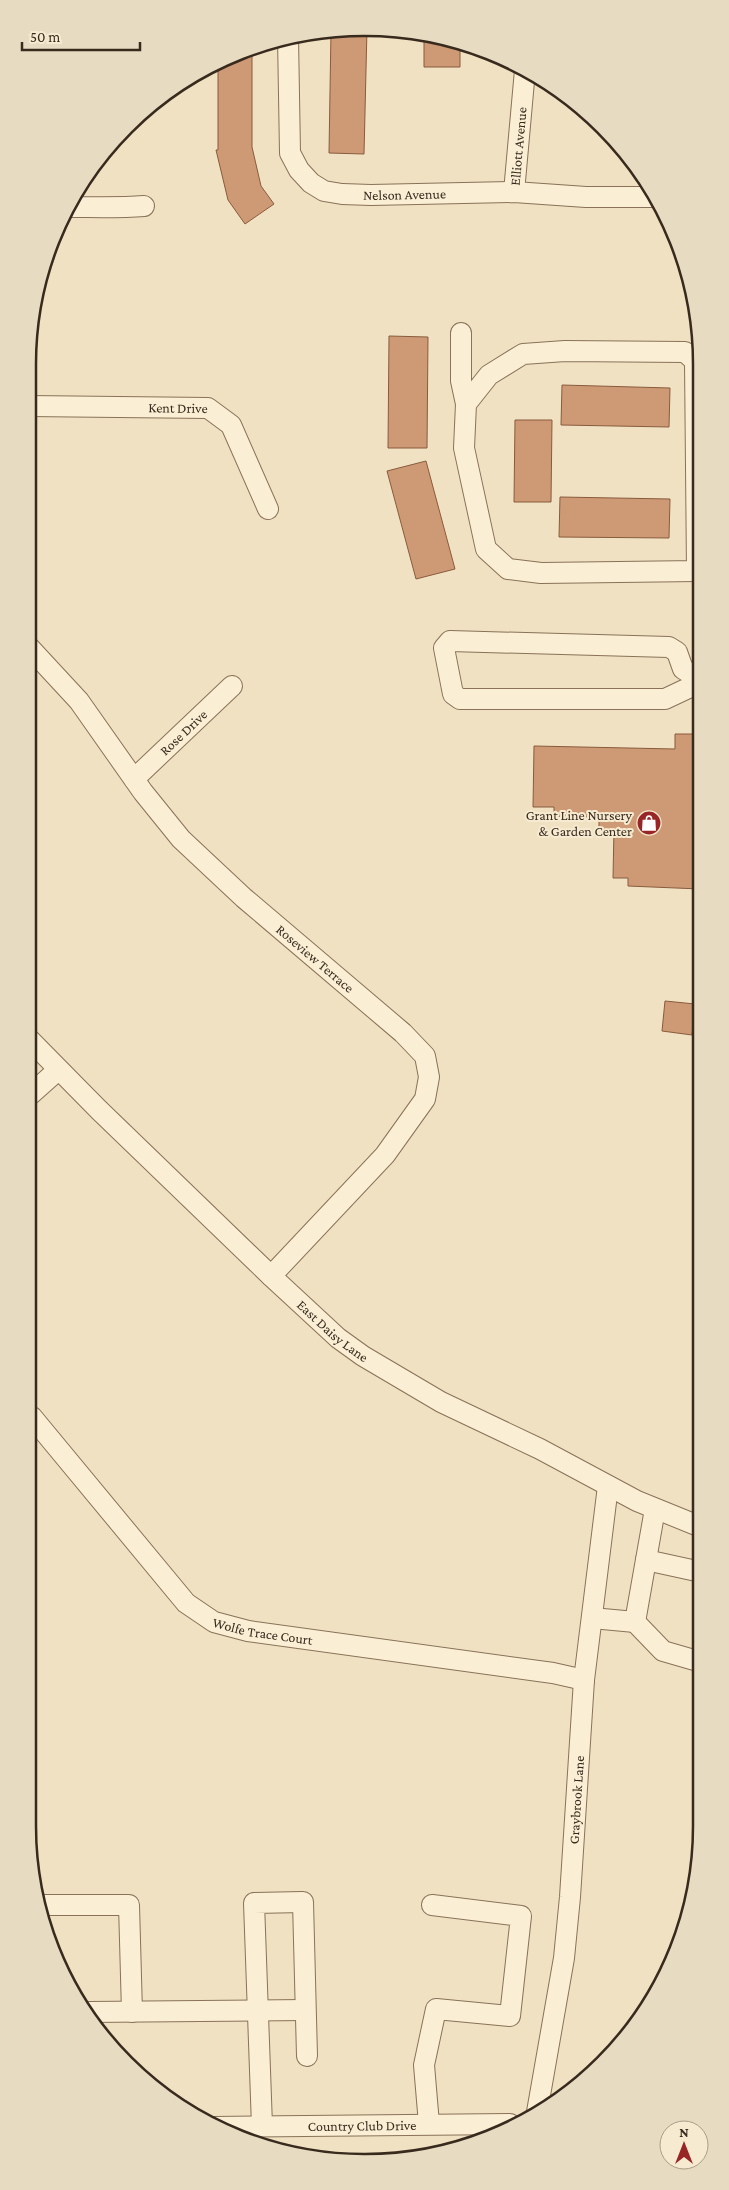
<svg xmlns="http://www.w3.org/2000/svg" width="729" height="2190" font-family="'Crimson Pro',serif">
  <rect width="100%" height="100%" fill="#efe1c1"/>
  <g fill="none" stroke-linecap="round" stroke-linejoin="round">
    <path stroke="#6a8f86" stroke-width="5" d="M 693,1899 L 695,1890"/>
  </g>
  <path fill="#ce9a75" stroke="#895b3d" d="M 367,28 L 364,154 L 329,153 L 331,31 Z
    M 424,35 L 432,35 L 460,45 L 460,67 L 424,67 Z
    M 252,48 L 252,147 L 261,186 L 274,204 L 245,224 L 228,200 L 216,150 L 218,150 L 218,70 L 219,62 L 236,53 Z
    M 389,336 L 428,337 L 427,448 L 388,448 Z
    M 562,385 L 670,388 L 669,427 L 561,425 Z
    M 515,420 L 552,420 L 551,502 L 514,502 Z
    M 426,461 L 455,569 L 416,579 L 387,471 Z
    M 560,497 L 670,499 L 669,538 L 559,537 Z
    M 675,734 L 699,734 L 700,889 L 628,886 L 628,878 L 613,878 L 614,829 L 599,829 L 599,817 L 554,816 L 554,807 L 533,807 L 534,746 L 675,749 Z
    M 665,1001 L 695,1004 L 692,1035 L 662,1031 Z"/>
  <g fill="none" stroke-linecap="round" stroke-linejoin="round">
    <defs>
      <g id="minor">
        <path id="s1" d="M 288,37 L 290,153 L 299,170 L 311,183 L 324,191 L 342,194 L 371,195 L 514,192 L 586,197 L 654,197"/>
        <path id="s2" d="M 514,192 L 525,70"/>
        <path d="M 69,207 C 94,207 119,208 144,206"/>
        <path d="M 461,333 L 461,381 L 466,404"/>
        <path id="s3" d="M 28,406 L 208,408 L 231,425 L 268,509"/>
        <path d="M 697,571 L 695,361 L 685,352 L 565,351 L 523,354 L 489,375 L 466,404 L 464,448 L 486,549 L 508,569 L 541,573 L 697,571 L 699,570"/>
        <path id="s4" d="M 29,647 L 79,701 L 143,792 L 181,839 L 244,898 L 403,1033 L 425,1056 L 429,1077 L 425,1099 L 385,1155 L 271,1276"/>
        <path d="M 699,679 L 683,669 L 677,652 L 669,647 L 450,641 L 444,648 L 453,694 L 460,699 L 665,699 L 699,683"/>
        <path id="s5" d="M 134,779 L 232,686"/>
        <path id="s6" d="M 30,1040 L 99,1110 L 271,1276 L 338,1338 L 363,1356 L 441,1402 L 540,1449 L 637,1501 L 701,1527"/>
        <path d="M 31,1094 L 58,1070"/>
        <path id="s7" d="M 32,1417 L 186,1603 L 214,1622 L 248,1631 L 553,1673 L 584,1680"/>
        <path d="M 646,1560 L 701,1572"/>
        <path d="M 592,1618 L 635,1622 L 655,1509"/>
        <path d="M 635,1622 L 663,1651 L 701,1662"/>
        <path d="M 38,1905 L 129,1905 L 132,2012"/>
        <path d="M 89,2012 L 305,2010"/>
        <path id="s8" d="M 537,2112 L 564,1958 L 570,1897 L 584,1680 L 608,1486"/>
        <path d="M 429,2124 L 424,2065 L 436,2009 L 510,2016 L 521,1916 L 432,1905"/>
        <path d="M 262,2126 L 254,1903 L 303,1902 L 307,2056"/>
        <path id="s9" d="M 214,2127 L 510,2124"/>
      </g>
    </defs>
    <use href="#minor" stroke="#897258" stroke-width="22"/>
    <use href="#minor" stroke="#faeed4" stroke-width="20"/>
  </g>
  <defs>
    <symbol id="shop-disc" viewBox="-11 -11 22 22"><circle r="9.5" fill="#992627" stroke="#f6ebd0"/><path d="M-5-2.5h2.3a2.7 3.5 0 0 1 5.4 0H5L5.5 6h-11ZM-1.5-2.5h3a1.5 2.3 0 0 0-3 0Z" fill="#fff"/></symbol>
  </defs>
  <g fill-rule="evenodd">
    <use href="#shop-disc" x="635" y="809" width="28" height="28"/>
  </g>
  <g text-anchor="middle" stroke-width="4" stroke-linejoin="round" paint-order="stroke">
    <g font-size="14" fill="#382a1d" stroke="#f6ebd0">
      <text dy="5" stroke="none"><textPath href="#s2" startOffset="46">Elliott Avenue</textPath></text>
      <text dy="5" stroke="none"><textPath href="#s1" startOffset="249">Nelson Avenue</textPath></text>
      <text dy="5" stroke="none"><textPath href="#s3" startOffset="150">Kent Drive</textPath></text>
      <text dy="5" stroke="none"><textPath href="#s5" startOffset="68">Rose Drive</textPath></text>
      <text dy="5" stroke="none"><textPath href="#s4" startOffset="425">Roseview Terrace</textPath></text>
      <text dy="5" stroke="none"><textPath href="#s6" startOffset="420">East Daisy Lane</textPath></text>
      <text dy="5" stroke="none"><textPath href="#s7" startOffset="325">Wolfe Trace Court</textPath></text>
      <text dy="5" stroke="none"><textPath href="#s8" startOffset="315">Graybrook Lane</textPath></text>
      <text dy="5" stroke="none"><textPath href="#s9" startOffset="148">Country Club Drive</textPath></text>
    </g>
    <g font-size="14" fill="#382a1d" stroke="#f6ebd0" text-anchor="end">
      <text x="632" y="820">Grant Line Nursery<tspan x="632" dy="16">&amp; Garden Center</tspan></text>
    </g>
  </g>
  <path d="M0 0H729V2190H0ZM364 36H365A328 328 0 0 1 693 364V1826A328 328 0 0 1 365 2154H364A328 328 0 0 1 36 1826V364A328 328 0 0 1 364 36Z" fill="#e7dcc2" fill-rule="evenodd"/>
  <path fill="none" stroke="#382a1d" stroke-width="2.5" d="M364 36H365A328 328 0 0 1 693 364V1826A328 328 0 0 1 365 2154H364A328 328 0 0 1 36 1826V364A328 328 0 0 1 364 36Z"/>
  <g transform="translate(684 2145)"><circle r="24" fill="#f6ebd0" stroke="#aa9e88"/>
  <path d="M0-4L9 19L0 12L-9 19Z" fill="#992627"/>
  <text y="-8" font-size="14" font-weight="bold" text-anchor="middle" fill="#382a1d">N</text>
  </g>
  <path d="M22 42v8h118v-8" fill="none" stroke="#382a1d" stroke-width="2.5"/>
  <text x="30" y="42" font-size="15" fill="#382a1d" stroke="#f6ebd0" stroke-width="4" paint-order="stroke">50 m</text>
</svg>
